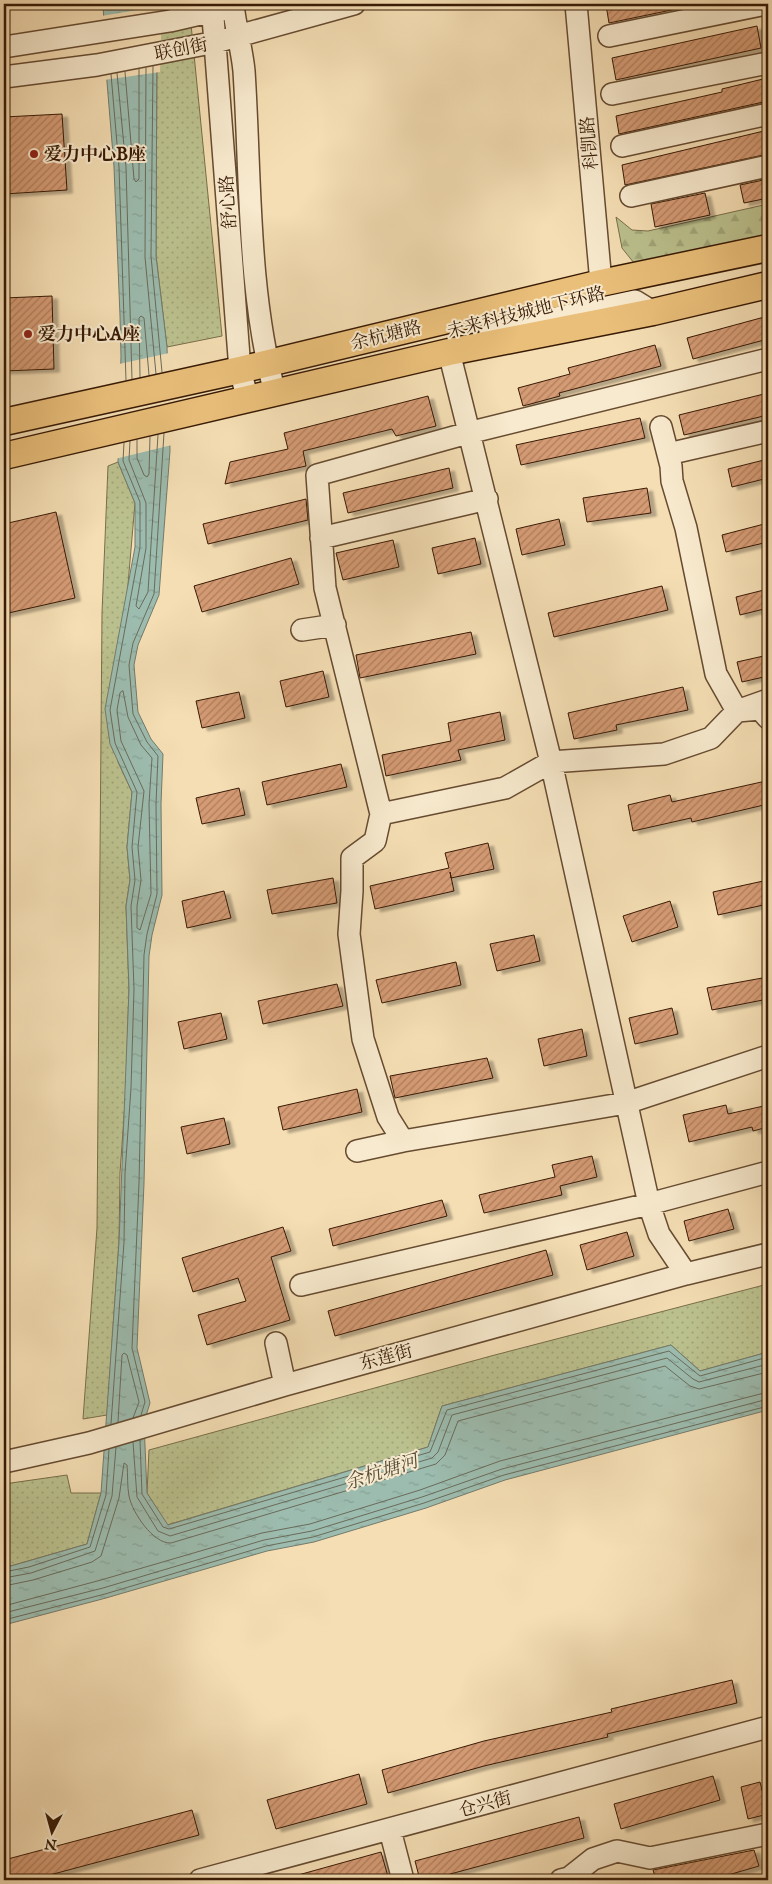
<svg xmlns="http://www.w3.org/2000/svg" width="772" height="1884" font-family="'IM FELL English','Noto Serif SC',serif">
  <defs>
    <pattern id="grass-dots" width="8" height="8" patternUnits="userSpaceOnUse" patternTransform="scale(1.25)"><rect width="8" height="8" fill="#bbc18e"/><path d="M2 2h.1M6 6h.1" fill="none" stroke="#a1a579" stroke-width="1.8" stroke-linecap="round"/></pattern>
    <pattern id="forest-firs" width="22" height="20" patternUnits="userSpaceOnUse" patternTransform="scale(1.25)"><rect width="22" height="20" fill="#bbc18e"/><path d="M5 1l3.5 6h-7zM16 11l3.5 6h-7z" fill="#a1a579"/></pattern>
    <pattern id="water-ripples" width="26" height="14" patternUnits="userSpaceOnUse" patternTransform="scale(1.25)"><rect width="26" height="14" fill="#9cbcaf"/><path d="M2 4q2-2 4 0t4 0M15 11q2-2 4 0t4 0" fill="none" stroke="#87a195"/></pattern>
    <pattern id="building-hatch" width="6" height="6" patternUnits="userSpaceOnUse" patternTransform="scale(1.25)"><rect width="6" height="6" fill="#d59b74"/><path d="M-1 1l2-2M0 6l6-6M5 7l2-2" fill="none" stroke="#ae7e5d"/></pattern>
    <filter id="shadow"><feDropShadow dx="5.5" dy="3" stdDeviation="1" flood-color="#0004"/></filter>
  </defs>
  <rect width="100%" height="100%" fill="#f5deb4"/>
  <filter id="stains"><feTurbulence type="fractalNoise" baseFrequency=".004" numOctaves="4"/><feColorMatrix values="0 0 0 0 .2 0 0 0 0 .09 0 0 0 0 .02 0 0 0 .5 -.17"/></filter>
  <radialGradient id="worn" r=".72"><stop offset=".6" stop-color="#630" stop-opacity="0"/><stop offset="1" stop-color="#630" stop-opacity=".3"/></radialGradient>
  <path fill="url(#grass-dots)" stroke="#796e4a" d="M 160,4 L 189,4 L 222,336 L 167,347 L 156,256 L 157,32 Z
    M 118,462 L 135,503 L 127,596 L 118,762 L 132,792 L 127,847 L 130,880 L 126,906 L 129,989 L 126,1088 L 120,1173 L 119,1242 L 107,1415 L 83,1419 L 97,1228 L 102,613 L 108,466 Z
    M 768,1284 L 768,1352 L 700,1371 L 671,1345 L 442,1406 L 428,1447 L 167,1525 L 147,1493 L 149,1450 L 491,1356 Z
    M 67,1475 L 71,1493 L 101,1493 L 87,1544 L 4,1568 L 4,1484 Z"/>
  <path fill="url(#forest-firs)" stroke="#796e4a" d="M 768,204 L 768,235 L 634,263 L 622,248 L 616,217 L 632,230 L 648,231 Z"/>
  <path fill="url(#water-ripples)" stroke="#747b6b" d="M 103,4 L 160,4 L 157,32 L 156,256 L 167,347 L 170,451 L 159,595 L 138,645 L 134,665 L 138,712 L 151,739 L 163,754 L 161,804 L 162,895 L 152,935 L 149,956 L 144,1183 L 137,1348 L 150,1403 L 144,1422 L 147,1493 L 168,1525 L 428,1447 L 442,1406 L 671,1345 L 700,1371 L 768,1352 L 768,1410 L 505,1480 L 426,1508 L 314,1542 L 267,1551 L 106,1598 L 4,1625 L 4,1568 L 87,1544 L 101,1493 L 119,1242 L 129,989 L 126,906 L 130,880 L 127,847 L 132,792 L 110,744 L 105,709 L 135,547 L 135,503 L 118,462 L 121,356 L 120,316 L 114,167 L 107,82 Z"/>
  <path fill="#f5deb4" d="M 162,6 L 160,72 L 104,80 L 101,16 Z
    M 169,353 L 172,445 L 115,459 L 119,364 Z"/>
  <g fill="none" stroke-linecap="round" stroke-linejoin="round">
    <path stroke="#6a6b5a" stroke-width="1" d="M 153,66 L 151,256 L 162,372
      M 146,68 L 145,257 L 156,374
      M 125,72 L 134,179 L 136,182 L 139,179 L 139,69
      M 117,73 L 126,167 L 132,379
      M 111,74 L 119,167 L 126,380
      M 140,377 L 139,318 L 141,316 L 144,318 L 149,375
      M 137,440 L 137,458 L 144,475 L 147,477 L 149,474 L 150,437
      M 130,441 L 129,460 L 146,503 L 146,548 L 136,606 L 139,609 L 148,592 L 158,435
      M 123,691 L 128,717 L 141,745 L 152,758 L 149,804 L 151,894 L 140,930 L 137,928 L 137,906 L 141,880 L 138,847 L 144,791 L 121,741 L 117,710 L 120,693 Z
      M 141,1415 L 145,1402 L 132,1348 L 139,1183 L 144,955 L 147,934 L 157,894 L 156,804 L 158,756 L 147,742 L 133,714 L 129,665 L 133,643 L 154,594 L 164,433
      M 118,1422 L 122,1355 L 124,1353 L 127,1355 L 139,1402 L 133,1418
      M 111,1424 L 124,1242 L 125,1173 L 131,1088 L 134,989 L 131,906 L 135,880 L 132,847 L 137,792 L 115,743 L 110,710 L 140,547 L 140,502 L 123,461 L 124,443
      M 140,1440 L 142,1494 L 163,1527 L 169,1529 L 430,1452 L 447,1410 L 669,1351 L 700,1376 L 768,1357
      M 133,1442 L 137,1497 L 158,1531 L 170,1536 L 432,1458 L 438,1452 L 452,1415 L 667,1358 L 693,1379 L 699,1382 L 768,1364
      M 4,1572 L 29,1567 L 90,1547 L 106,1495 L 109,1449
      M 4,1578 L 31,1573 L 95,1551 L 112,1496 L 116,1447
      M 4,1586 L 33,1580 L 92,1562 L 101,1556 L 119,1498 L 124,1463 L 127,1465 C 128,1475 127,1486 129,1496 C 132,1512 153,1544 171,1543 L 436,1464 L 445,1455 L 458,1421 L 665,1366 L 690,1386 L 699,1389 L 768,1372
      M 4,1606 L 101,1580 L 262,1533 L 310,1524 L 420,1490 L 500,1461 L 768,1392
      M 4,1613 L 103,1588 L 264,1540 L 312,1531 L 422,1497 L 502,1469 L 768,1399
      M 4,1620 L 105,1594 L 266,1546 L 313,1537 L 424,1503 L 504,1475 L 768,1406"/>
  </g>
  <path fill="url(#building-hatch)" stroke="#371a05" filter="url(#shadow)" d="M 612,4 L 681,4 L 681,8 L 609,23 L 606,5 Z
    M 757,26 L 761,48 L 616,80 L 612,58 Z
    M 763,79 L 768,101 L 619,134 L 616,116 L 722,92 L 722,89 Z
    M 62,114 L 67,190 L 4,194 L 4,117 Z
    M 768,130 L 768,154 L 625,185 L 622,165 Z
    M 768,179 L 768,198 L 744,203 L 740,185 Z
    M 705,193 L 710,215 L 655,227 L 651,204 Z
    M 52,296 L 54,369 L 4,371 L 4,298 Z
    M 768,316 L 768,339 L 693,359 L 687,338 Z
    M 655,345 L 661,366 L 559,393 L 560,396 L 523,406 L 518,388 L 570,374 L 568,368 Z
    M 768,393 L 768,415 L 684,435 L 679,415 Z
    M 428,396 L 436,426 L 396,436 L 392,429 L 303,451 L 306,466 L 225,484 L 230,462 L 288,449 L 284,433 Z
    M 640,418 L 645,438 L 521,465 L 516,445 Z
    M 768,459 L 768,478 L 732,487 L 728,469 Z
    M 449,468 L 453,488 L 348,513 L 343,493 Z
    M 647,488 L 651,513 L 587,522 L 583,498 Z
    M 306,499 L 308,520 L 208,544 L 203,524 Z
    M 56,512 L 75,598 L 4,614 L 4,538 L 7,538 L 4,524 Z
    M 559,519 L 565,545 L 522,555 L 516,529 Z
    M 768,523 L 768,542 L 726,552 L 722,535 Z
    M 475,538 L 481,564 L 438,574 L 432,548 Z
    M 393,540 L 399,567 L 343,580 L 336,553 Z
    M 291,558 L 299,584 L 202,612 L 194,586 Z
    M 662,586 L 668,610 L 554,637 L 548,613 Z
    M 768,589 L 768,608 L 740,615 L 736,597 Z
    M 471,632 L 476,654 L 360,678 L 356,655 Z
    M 768,655 L 768,676 L 742,682 L 737,662 Z
    M 323,671 L 329,697 L 286,707 L 280,681 Z
    M 683,687 L 688,710 L 616,725 L 617,730 L 574,739 L 568,713 Z
    M 239,692 L 245,718 L 202,728 L 196,701 Z
    M 500,712 L 505,740 L 458,750 L 461,760 L 386,776 L 382,755 L 451,741 L 448,723 Z
    M 341,764 L 347,787 L 267,805 L 262,782 Z
    M 766,781 L 768,804 L 692,822 L 691,818 L 633,831 L 628,805 L 670,795 L 672,802 Z
    M 239,788 L 245,815 L 202,824 L 196,798 Z
    M 488,843 L 494,869 L 451,878 L 450,872 L 454,891 L 375,909 L 370,886 L 449,868 L 445,853 Z
    M 333,878 L 337,903 L 272,914 L 267,890 Z
    M 768,880 L 768,904 L 718,915 L 713,892 Z
    M 224,891 L 231,918 L 187,928 L 182,901 Z
    M 670,901 L 678,927 L 632,942 L 623,916 Z
    M 534,935 L 540,961 L 497,971 L 490,944 Z
    M 456,962 L 461,985 L 382,1003 L 376,980 Z
    M 768,977 L 768,999 L 712,1010 L 707,988 Z
    M 337,984 L 343,1006 L 263,1024 L 258,1001 Z
    M 672,1008 L 678,1034 L 635,1044 L 629,1018 Z
    M 221,1013 L 227,1039 L 184,1049 L 178,1022 Z
    M 582,1029 L 587,1056 L 544,1066 L 538,1039 Z
    M 487,1058 L 493,1078 L 395,1098 L 390,1076 Z
    M 357,1089 L 362,1112 L 283,1130 L 278,1107 Z
    M 726,1105 L 728,1114 L 768,1105 L 768,1127 L 753,1131 L 752,1127 L 689,1142 L 683,1115 Z
    M 224,1118 L 230,1144 L 187,1154 L 181,1127 Z
    M 592,1156 L 597,1177 L 560,1186 L 562,1195 L 484,1213 L 479,1195 L 555,1177 L 552,1165 Z
    M 442,1200 L 447,1216 L 333,1246 L 329,1229 Z
    M 728,1209 L 734,1229 L 689,1241 L 684,1221 Z
    M 283,1227 L 291,1251 L 271,1257 L 290,1320 L 207,1345 L 198,1315 L 246,1301 L 238,1278 L 193,1292 L 182,1258 Z
    M 627,1232 L 634,1256 L 587,1270 L 580,1245 Z
    M 546,1250 L 553,1275 L 335,1336 L 328,1311 Z
    M 732,1680 L 737,1703 L 607,1734 L 608,1737 L 484,1766 L 388,1793 L 382,1770 L 484,1741 L 612,1712 L 611,1709 Z
    M 359,1774 L 367,1804 L 276,1829 L 267,1800 Z
    M 713,1776 L 720,1800 L 621,1829 L 614,1804 Z
    M 760,1782 L 768,1814 L 748,1819 L 741,1787 Z
    M 192,1810 L 199,1835 L 31,1880 L 4,1880 L 4,1860 Z
    M 579,1817 L 584,1838 L 428,1880 L 420,1880 L 415,1861 Z
    M 754,1850 L 759,1866 L 711,1880 L 656,1880 L 653,1870 Z
    M 381,1852 L 389,1880 L 292,1880 L 291,1877 Z"/>
  <g fill="none" stroke-linecap="round" stroke-linejoin="round">
    <defs>
      <path id="minor" d="M 212,4 L 240,370 L 248,400
        M 233,4 C 235,26 242,49 244,71 C 251,178 247,289 275,393
        M 576,4 L 601,283
        M 609,36 L 766,4
        M 4,47 L 170,21 L 226,8
        M 4,77 L 97,65 L 216,42 L 354,4
        M 612,94 L 768,63
        M 622,146 L 768,114
        M 631,196 L 768,166
        M 490,332 L 635,301 L 653,312
        M 449,352 L 551,762 L 649,1204 L 659,1234 L 686,1274
        M 768,359 L 468,433 L 317,475 L 325,588 L 381,814 L 505,788 L 551,762 L 664,754 L 711,738 L 737,711 L 768,700
        M 661,427 L 671,466 L 672,481 L 686,528 L 716,674 L 737,711 L 760,709 L 768,718
        M 668,454 L 768,431
        M 321,538 L 487,499
        M 302,630 L 335,625
        M 381,814 L 375,841 L 352,858 L 352,891 L 349,934 L 363,1039 L 388,1117 L 403,1141 L 626,1103 L 768,1056
        M 357,1151 L 403,1141
        M 301,1285 L 649,1204 L 768,1172
        M 276,1343 L 285,1385
        M 4,1462 L 89,1443 L 285,1385 L 686,1274 L 768,1254
        M 390,1830 L 403,1880
        M 200,1880 L 768,1727
        M 561,1880 L 569,1878 L 593,1859 L 617,1851 L 650,1858 L 768,1834"/>
      <path id="major" d="M 4,422 L 240,370 L 601,283 L 768,248
        M 4,456 L 449,352 L 653,312 L 768,285"/>
    </defs>
    <use href="#minor" stroke="#664b31" stroke-width="24"/>
    <use href="#major" stroke="#371a05" stroke-width="29"/>
    <use href="#minor" stroke="#f8eace" stroke-width="21"/>
    <use href="#major" stroke="#eabf7a" stroke-width="26"/>
  </g>
  <g fill="#8f2418" stroke="#f8eace" stroke-width="2">
    <circle cx="34" cy="154" r="5"/>
    <circle cx="28" cy="334" r="5"/>
  </g>
  <g text-anchor="middle" stroke-width="4" stroke-linejoin="round" paint-order="stroke">
    <g font-size="18" fill="#371a05" stroke="#f8eace">
      <text transform="translate(181 49) rotate(-11)" y="6">联创街</text>
      <text transform="translate(589 143) rotate(-95)" y="6">科凯路</text>
      <text transform="translate(228 202) rotate(-94)" y="6">舒心路</text>
      <text transform="translate(526 312) rotate(-14)" y="6">未来科技城地下环路</text>
      <text transform="translate(386 335) rotate(-14)" y="6">余杭塘路</text>
      <text transform="translate(386 1357) rotate(-15)" y="6">东莲街</text>
      <text transform="translate(485 1804) rotate(-15)" y="6">仓兴街</text>
    </g>
    <g font-size="18" font-weight="bold" fill="#371a05" stroke="#f8eace" text-anchor="start">
      <text x="44" y="160">爱力中心B座</text>
      <text x="38" y="340">爱力中心A座</text>
    </g>
    <g font-size="19" font-style="italic" fill="#554b38" stroke="#f8eace">
      <text transform="translate(381 1471) rotate(-18)" y="7">余杭塘河</text>
    </g>
  </g>
  <rect width="772" height="1884" fill="none" stroke="#f5deb4" stroke-width="20"/>
  <rect x="5" y="5" width="762" height="1874" fill="none" stroke="#371a05" stroke-width="2.5"/>
  <rect x="10" y="10" width="752" height="1864" fill="none" stroke="#371a05"/>
  <g transform="translate(52 1832) rotate(186)" stroke="#f8eace" stroke-width="4" paint-order="stroke">
  <path d="M0-4L9 19L0 12L-9 19Z" fill="#371a05"/>
  <text y="-8" font-size="14" font-weight="bold" text-anchor="middle" fill="#371a05">N</text>
  </g>
  <rect width="100%" height="100%" filter="url(#stains)"/>
  <rect width="100%" height="100%" fill="url(#worn)"/>
</svg>
